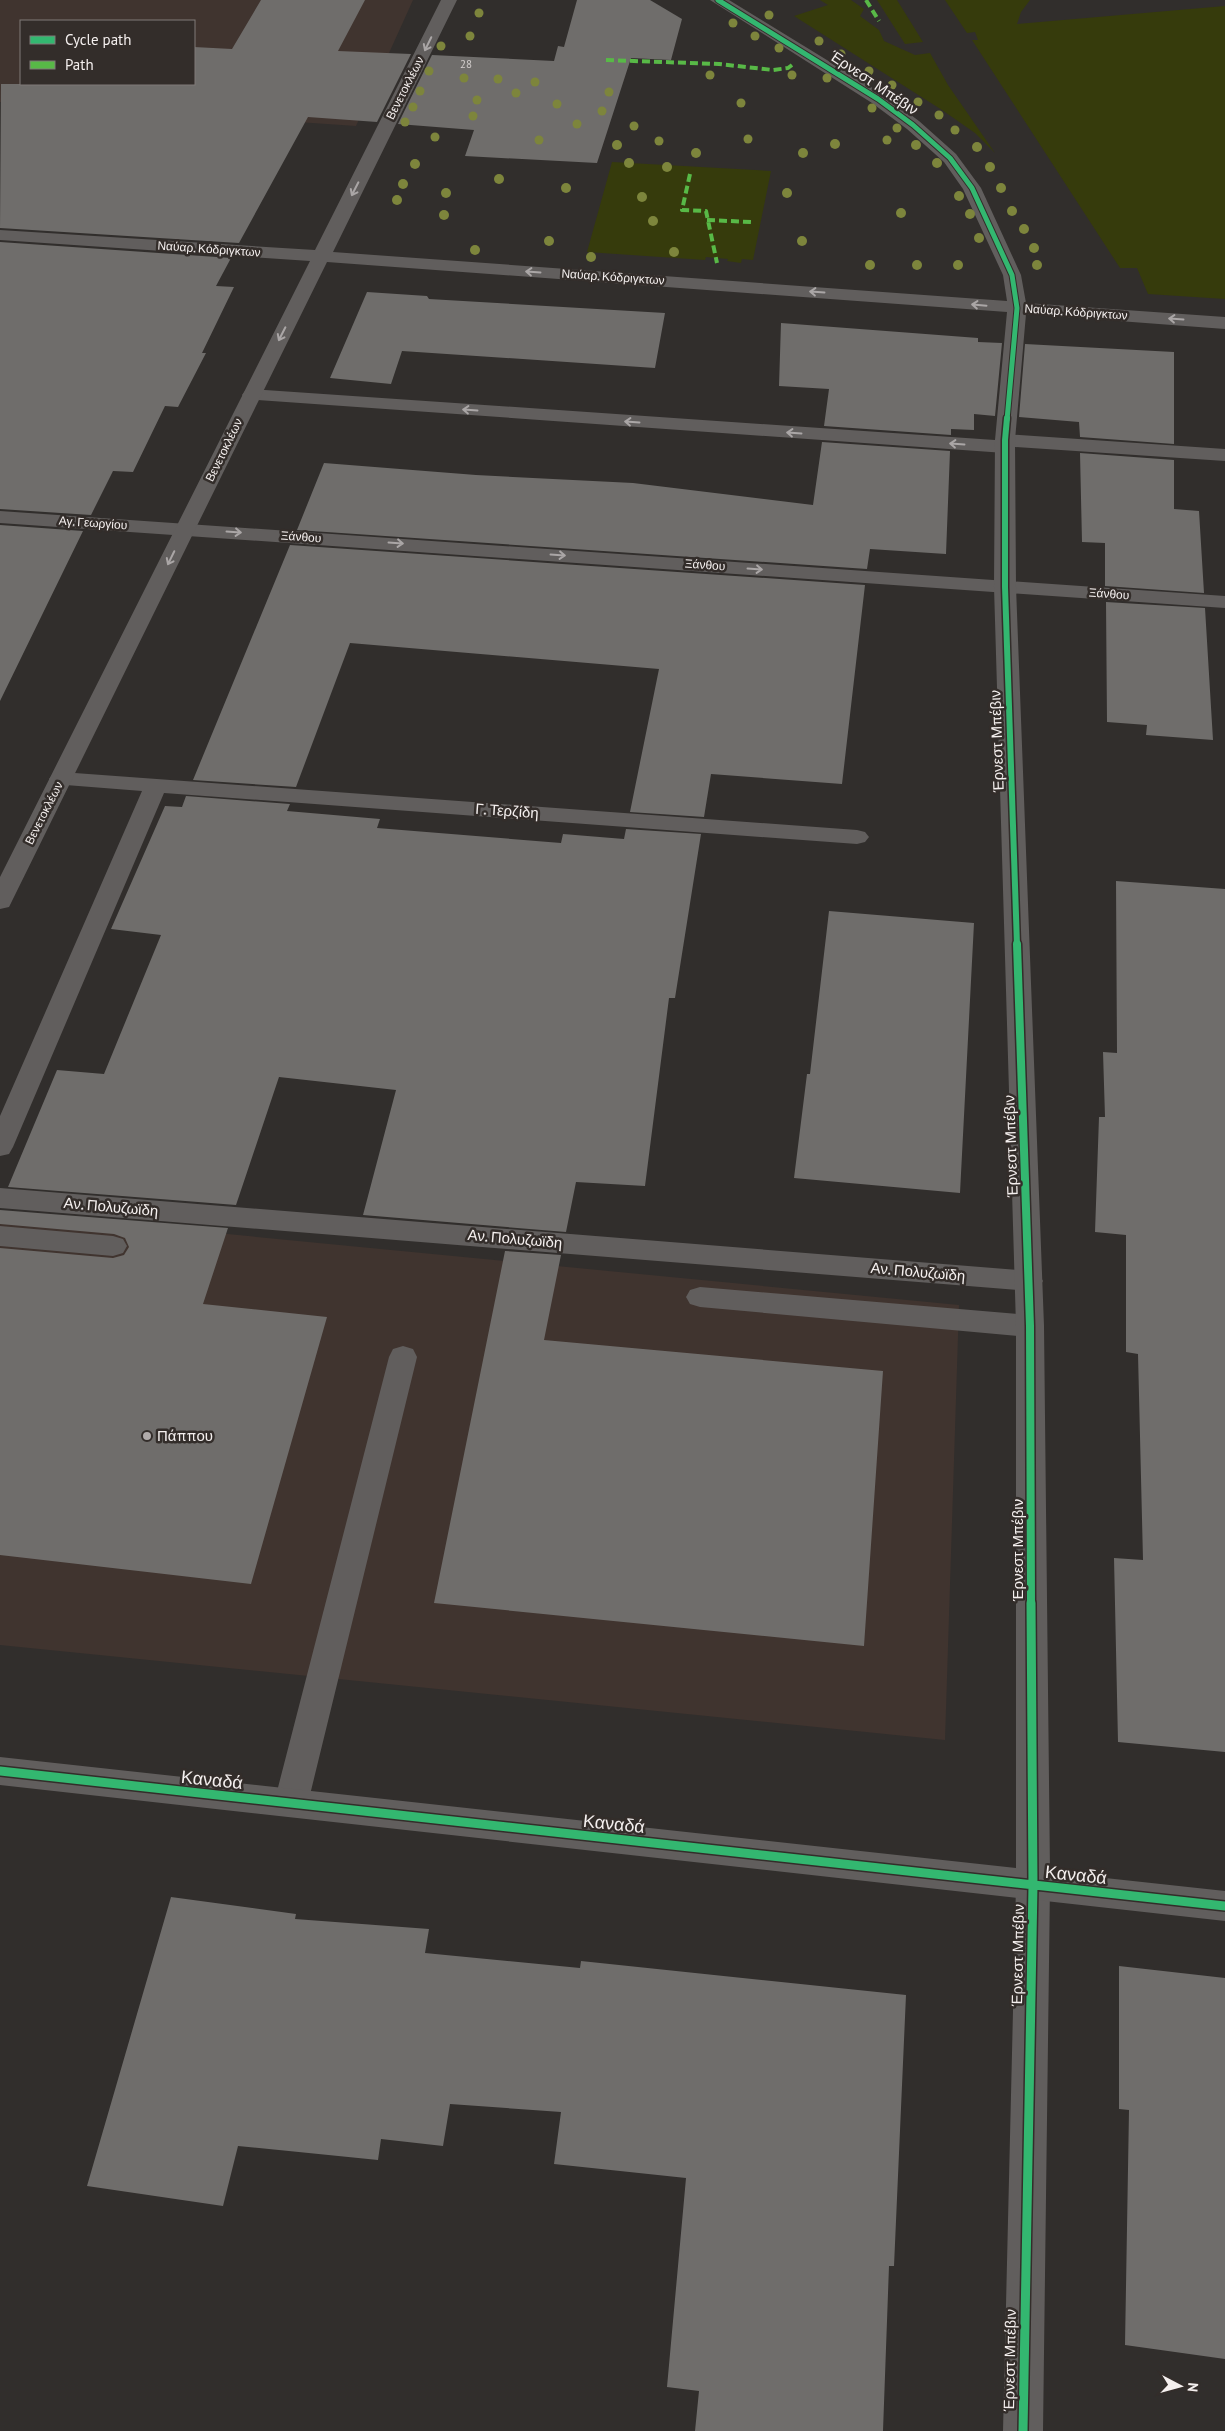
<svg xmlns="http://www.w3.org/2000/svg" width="1225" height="2431" font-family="'PT Sans',sans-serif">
  <rect width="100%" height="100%" fill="#312e2c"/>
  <path fill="#40342f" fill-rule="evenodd" d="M 0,0 L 413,0 L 356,126 L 0,102 ZM 21,21 L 194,21 L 194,84 L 21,84 Z
    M 0,1212 L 959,1305 L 945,1740 L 0,1645 Z"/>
  <path fill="#363b0c" d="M 820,0 L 851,0 L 864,9 L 860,16 L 879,30 L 884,41 L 915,55 L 930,53 L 948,85 L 995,153 L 975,133 L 942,110 L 794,16 L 828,5 Z
    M 877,0 L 897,0 L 923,42 L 905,44 Z
    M 945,0 L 1030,0 L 1021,12 L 1017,24 L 1225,6 L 1225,299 L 1148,294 L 1137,268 L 1120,268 L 972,40 L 978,40 L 975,32 L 967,33 Z
    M 612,162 L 771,171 L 753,260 L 742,259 L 741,263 L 727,261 L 728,259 L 706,257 L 705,260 L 587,252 Z"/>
  <path fill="#6f6d6b" d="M 261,0 L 365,0 L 338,51 L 411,54 L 377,122 L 308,117 L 239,243 L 0,228 L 1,84 L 194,84 L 194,47 L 232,49 Z
    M 577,0 L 650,0 L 682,19 L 671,60 L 631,58 L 597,163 L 465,156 L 474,130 L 398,124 L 432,55 L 554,61 L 558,46 L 564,47 Z
    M 0,242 L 231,258 L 216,286 L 234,287 L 202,353 L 206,353 L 178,407 L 165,406 L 133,472 L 113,471 L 91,515 L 0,509 Z
    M 367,292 L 427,296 L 429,299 L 665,313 L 655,368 L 402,351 L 391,384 L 330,378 Z
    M 781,323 L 978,338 L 978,342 L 1002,343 L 995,416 L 974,414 L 974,430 L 951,429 L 951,435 L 824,426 L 829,389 L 779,386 Z
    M 1025,344 L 1174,352 L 1174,444 L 1080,437 L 1079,422 L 1019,417 Z
    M 822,442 L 950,451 L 946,554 L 870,549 L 867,569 L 297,530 L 324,463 L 476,475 L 633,483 L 813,505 Z
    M 1080,453 L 1174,460 L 1174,509 L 1199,511 L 1204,593 L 1105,586 L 1105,543 L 1082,542 Z
    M 0,525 L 83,531 L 0,701 Z
    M 290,545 L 865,585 L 842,784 L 711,774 L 704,817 L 630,812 L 659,669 L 350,643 L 296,787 L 193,780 Z
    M 1106,602 L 1205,608 L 1213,740 L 1146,735 L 1147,725 L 1107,722 Z
    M 186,796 L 290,804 L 287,811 L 380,819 L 377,828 L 561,843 L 563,834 L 624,839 L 626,829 L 701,834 L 675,998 L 669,998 L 645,1186 L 576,1182 L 566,1232 L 363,1215 L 396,1090 L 279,1077 L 236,1205 L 8,1187 L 57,1070 L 104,1074 L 161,935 L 111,929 L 165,806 L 182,807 Z
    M 1116,881 L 1225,889 L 1225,1752 L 1118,1742 L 1114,1558 L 1143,1560 L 1138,1354 L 1126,1352 L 1126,1235 L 1095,1232 L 1099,1117 L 1105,1117 L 1103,1052 L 1117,1053 Z
    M 829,911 L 974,923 L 960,1193 L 794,1178 L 807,1074 L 810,1074 Z
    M 0,1210 L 228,1228 L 203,1304 L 327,1317 L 251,1584 L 0,1555 L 0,1248 L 113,1258 L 124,1255 L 129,1247 L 125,1238 L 114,1234 L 0,1224 Z
    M 505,1251 L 561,1255 L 544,1340 L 883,1371 L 864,1646 L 434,1603 Z
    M 171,1897 L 296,1914 L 295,1919 L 429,1929 L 425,1953 L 580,1968 L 581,1961 L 906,1995 L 894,2266 L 889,2266 L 883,2431 L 695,2431 L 699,2391 L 667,2387 L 686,2178 L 554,2164 L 561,2112 L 450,2104 L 443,2146 L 381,2139 L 378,2160 L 238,2146 L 223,2206 L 87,2186 Z
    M 1119,1966 L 1225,1978 L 1225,2359 L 1125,2345 L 1129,2110 L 1119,2109 Z"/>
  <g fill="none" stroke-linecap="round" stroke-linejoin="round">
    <path fill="#615e5d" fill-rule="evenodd" d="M 252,389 L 995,440 L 998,436 L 1005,434 L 1225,449 L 1225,461 L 1015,447 L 1012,451 L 1005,453 L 245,399 L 242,395 L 245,391 Z
      M 61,772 L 857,830 L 865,832 L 869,837 L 865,842 L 857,844 L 164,793 L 13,1147 L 9,1154 L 0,1156 L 0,1116 L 142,791 L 53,784 L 49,779 L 53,774 Z
      M 0,1188 L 1029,1271 L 1039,1274 L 1043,1281 L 1039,1288 L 1029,1291 L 0,1208 Z
      M 0,1226 L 113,1236 L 123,1239 L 127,1246 L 123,1253 L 113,1256 L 0,1246 Z
      M 700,1287 L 1030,1315 L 1040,1318 L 1044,1326 L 1040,1334 L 1030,1337 L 700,1307 L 690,1304 L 686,1297 L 690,1290 Z
      M 403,1346 L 413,1349 L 417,1357 L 308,1803 L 303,1813 L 291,1817 L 279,1813 L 274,1803 L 389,1357 L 393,1349 Z"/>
    <path fill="#615e5d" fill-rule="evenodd" d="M 0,511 L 1225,596 L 1225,608 L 0,523 Z
      M 1033,1870 L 1045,1874 L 1050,1885 L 1043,2431 L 1003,2431 L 1016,1885 L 1021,1874 Z"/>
    <path fill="#615e5d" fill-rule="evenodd" d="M 441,0 L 457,0 L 333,252 L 1007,301 L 1003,275 L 963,189 L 944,162 L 907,129 L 872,103 L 710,0 L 729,0 L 884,95 L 919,121 L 956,154 L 981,188 L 1021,275 L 1026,303 L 1225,317 L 1225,329 L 1026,314 L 1015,440 L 1016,587 L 1044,1326 L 1050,1872 L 1225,1891 L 1225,1921 L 0,1785 L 0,1757 L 1016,1868 L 1016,1326 L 994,587 L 995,440 L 1007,312 L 327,262 L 12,901 L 9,907 L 0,909 L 0,877 L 310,261 L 0,240 L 0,230 L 315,250 Z"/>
    <path stroke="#58b947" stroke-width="4" stroke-dasharray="8 4" stroke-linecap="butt" d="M 866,0 L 879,21
      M 606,60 L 719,64 L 773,70 L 788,68 L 792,65
      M 690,174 L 682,210 L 706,211 L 717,263
      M 707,220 L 751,222"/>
    <defs>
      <path id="cycleway-far3" d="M 718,0 L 878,99 L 913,125 L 950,158 L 972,188 L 1012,275 L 1017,308 L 1007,420"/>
      <path id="cycleway-far2" d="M 1007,418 L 1005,440 L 1005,587 L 1017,945"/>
      <path id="cycleway-far1" d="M 1017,944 L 1030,1326 L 1031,1604"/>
      <path id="cycleway" d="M 0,1771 L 1225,1906
        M 1023,2431 L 1033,1885 L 1031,1603"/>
    </defs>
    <use href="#cycleway-far3" stroke="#332d2a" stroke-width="7"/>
    <use href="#cycleway-far2" stroke="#332d2a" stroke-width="9"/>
    <use href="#cycleway-far1" stroke="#332d2a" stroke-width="11"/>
    <use href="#cycleway" stroke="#332d2a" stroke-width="12"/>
    <use href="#cycleway-far3" stroke="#33b770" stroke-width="5"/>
    <use href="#cycleway-far2" stroke="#33b770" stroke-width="6"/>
    <use href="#cycleway-far1" stroke="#33b770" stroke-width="8"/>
    <use href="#cycleway" stroke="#33b770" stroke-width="9"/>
  </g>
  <g fill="#7d853c">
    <circle cx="479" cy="13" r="4.5"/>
    <circle cx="769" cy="15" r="4.5"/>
    <circle cx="733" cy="23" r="4.5"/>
    <circle cx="470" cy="36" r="4.5"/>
    <circle cx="755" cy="36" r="4.5"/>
    <circle cx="819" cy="41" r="4.5"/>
    <circle cx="441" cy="46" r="4.5"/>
    <circle cx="779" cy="48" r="4.5"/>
    <circle cx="841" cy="54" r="4.5"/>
    <circle cx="429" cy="71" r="4.5"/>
    <circle cx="869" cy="71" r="4.5"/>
    <circle cx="710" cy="75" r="4.5"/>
    <circle cx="792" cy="75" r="4.5"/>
    <circle cx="464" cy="78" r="4.5"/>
    <circle cx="827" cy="78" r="4.5"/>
    <circle cx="498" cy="79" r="4.5"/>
    <circle cx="535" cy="82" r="4.5"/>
    <circle cx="892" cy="85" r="4.5"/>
    <circle cx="420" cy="91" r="4.5"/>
    <circle cx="609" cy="92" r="4.5"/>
    <circle cx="516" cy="93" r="4.5"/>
    <circle cx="477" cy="100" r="4.5"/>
    <circle cx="918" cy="102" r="4.5"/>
    <circle cx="741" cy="103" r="4.5"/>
    <circle cx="557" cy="104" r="4.5"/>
    <circle cx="413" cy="107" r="4.5"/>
    <circle cx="872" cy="108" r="4.5"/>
    <circle cx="602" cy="111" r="4.5"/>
    <circle cx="939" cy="115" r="4.5"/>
    <circle cx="473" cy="116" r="4.5"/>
    <circle cx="405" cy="122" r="4.5"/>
    <circle cx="577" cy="124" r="4.5"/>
    <circle cx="634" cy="126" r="4.5"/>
    <circle cx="897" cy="128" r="4.5"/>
    <circle cx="955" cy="130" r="4.5"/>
    <circle cx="435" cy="137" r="4.5"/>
    <circle cx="748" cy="139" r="4.5"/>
    <circle cx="539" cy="140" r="4.5"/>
    <circle cx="887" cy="140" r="4.5"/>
    <circle cx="659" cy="141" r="4.5"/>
    <circle cx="835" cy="144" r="5"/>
    <circle cx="617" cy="145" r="5"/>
    <circle cx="916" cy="145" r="5"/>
    <circle cx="977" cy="147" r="5"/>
    <circle cx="696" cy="153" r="5"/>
    <circle cx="803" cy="153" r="5"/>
    <circle cx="629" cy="163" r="5"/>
    <circle cx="937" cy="163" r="5"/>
    <circle cx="415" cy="164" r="5"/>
    <circle cx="667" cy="167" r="5"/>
    <circle cx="990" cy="167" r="5"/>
    <circle cx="499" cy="179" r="5"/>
    <circle cx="403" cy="184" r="5"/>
    <circle cx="566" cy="188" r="5"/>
    <circle cx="1001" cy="188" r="5"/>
    <circle cx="446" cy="193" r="5"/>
    <circle cx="787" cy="193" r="5"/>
    <circle cx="959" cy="196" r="5"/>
    <circle cx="642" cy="197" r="5"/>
    <circle cx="397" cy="200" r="5"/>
    <circle cx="1012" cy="211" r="5"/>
    <circle cx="901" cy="213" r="5"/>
    <circle cx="970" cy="214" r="5"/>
    <circle cx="444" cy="215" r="5"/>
    <circle cx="653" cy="221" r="5"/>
    <circle cx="1024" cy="229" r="5"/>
    <circle cx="979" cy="238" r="5"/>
    <circle cx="549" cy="241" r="5"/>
    <circle cx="802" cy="241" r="5"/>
    <circle cx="1034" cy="248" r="5"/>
    <circle cx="475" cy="250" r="5"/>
    <circle cx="674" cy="252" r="5"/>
    <circle cx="591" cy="257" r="5"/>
    <circle cx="870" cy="265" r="5"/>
    <circle cx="917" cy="265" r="5"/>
    <circle cx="958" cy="265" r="5"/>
    <circle cx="1037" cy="265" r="5"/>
  </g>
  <defs><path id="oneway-shaft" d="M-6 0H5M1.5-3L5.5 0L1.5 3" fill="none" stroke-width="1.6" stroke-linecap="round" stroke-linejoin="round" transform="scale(1.25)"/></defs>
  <g stroke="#aaa6a6">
    <use href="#oneway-shaft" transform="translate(428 44) rotate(116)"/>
    <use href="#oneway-shaft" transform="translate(355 189) rotate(117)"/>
    <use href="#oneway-shaft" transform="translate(533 272) rotate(-176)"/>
    <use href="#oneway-shaft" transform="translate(817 292) rotate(-176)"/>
    <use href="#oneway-shaft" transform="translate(979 305) rotate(-175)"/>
    <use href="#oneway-shaft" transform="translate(1176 319) rotate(-176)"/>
    <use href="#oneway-shaft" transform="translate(282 334) rotate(117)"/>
    <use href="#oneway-shaft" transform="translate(470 410) rotate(-176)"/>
    <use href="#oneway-shaft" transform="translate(632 422) rotate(-176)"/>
    <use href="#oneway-shaft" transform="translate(794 433) rotate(-176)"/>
    <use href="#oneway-shaft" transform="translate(957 444) rotate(-176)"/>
    <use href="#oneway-shaft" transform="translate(234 532) rotate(4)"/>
    <use href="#oneway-shaft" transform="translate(396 543) rotate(4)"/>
    <use href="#oneway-shaft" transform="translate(558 555) rotate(4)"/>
    <use href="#oneway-shaft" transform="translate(171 558) rotate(116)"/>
    <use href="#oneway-shaft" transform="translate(755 569) rotate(4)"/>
  </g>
  <circle fill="#b0abaa" stroke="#332d2a" stroke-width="2" cx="147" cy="1436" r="5"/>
  <g text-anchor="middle" stroke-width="5" stroke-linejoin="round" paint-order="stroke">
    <g font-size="11" fill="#d3cecd">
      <text x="466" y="68">28</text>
    </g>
    <g font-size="12" fill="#f4efee" stroke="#332d2a">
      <text transform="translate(405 88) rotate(-63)" y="4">Βενετοκλέων</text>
      <text transform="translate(209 249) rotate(4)" y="4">Ναύαρ. Κόδριγκτων</text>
      <text transform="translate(613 277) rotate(4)" y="4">Ναύαρ. Κόδριγκτων</text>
      <text transform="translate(1076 312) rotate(4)" y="4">Ναύαρ. Κόδριγκτων</text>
      <text transform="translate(224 450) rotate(-64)" y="4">Βενετοκλέων</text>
      <text transform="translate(93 523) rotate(4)" y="4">Αγ. Γεωργίου</text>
      <text transform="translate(301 537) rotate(4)" y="4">Ξάνθου</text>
      <text transform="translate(705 565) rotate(4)" y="4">Ξάνθου</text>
      <text transform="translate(1109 594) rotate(4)" y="4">Ξάνθου</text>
      <text transform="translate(44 813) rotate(-63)" y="4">Βενετοκλέων</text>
    </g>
    <g font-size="15" fill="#f4efee" stroke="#332d2a">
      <text transform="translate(874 83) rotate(34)" y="5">Έρνεστ Μπέβιν</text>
      <text transform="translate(997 741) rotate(-92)" y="5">Έρνεστ Μπέβιν</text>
      <text transform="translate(507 811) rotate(4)" y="5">Γ. Τερζίδη</text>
      <text transform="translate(1011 1146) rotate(-92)" y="5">Έρνεστ Μπέβιν</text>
      <text transform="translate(111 1207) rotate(5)" y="5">Αν. Πολυζωϊδη</text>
      <text transform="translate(515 1239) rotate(5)" y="5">Αν. Πολυζωϊδη</text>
      <text transform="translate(918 1272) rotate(5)" y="5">Αν. Πολυζωϊδη</text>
      <text transform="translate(1018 1550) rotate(-90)" y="5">Έρνεστ Μπέβιν</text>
      <text transform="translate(1018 1955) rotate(-89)" y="5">Έρνεστ Μπέβιν</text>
      <text transform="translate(1010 2360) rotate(-89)" y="5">Έρνεστ Μπέβιν</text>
    </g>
    <g font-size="15" fill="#f4efee" stroke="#332d2a" text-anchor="start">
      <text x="157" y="1441">Πάππου</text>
    </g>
    <g font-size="18" fill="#f4efee" stroke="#332d2a">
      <text transform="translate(212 1780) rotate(6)" y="6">Καναδά</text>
      <text transform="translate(614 1824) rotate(6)" y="6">Καναδά</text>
      <text transform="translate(1076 1875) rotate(6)" y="6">Καναδά</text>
    </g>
  </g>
  <rect x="20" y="20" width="175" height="65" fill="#332d2a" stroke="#807b78"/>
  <rect x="30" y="36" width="25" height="8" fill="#33b770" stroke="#807b78"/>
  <text x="65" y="45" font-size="15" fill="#f4efee">Cycle path</text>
  <rect x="30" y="61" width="25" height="8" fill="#58b947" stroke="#807b78"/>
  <text x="65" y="70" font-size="15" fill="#f4efee">Path</text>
  <g transform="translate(1180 2386) rotate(96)" stroke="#332d2a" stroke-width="4" paint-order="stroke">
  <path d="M0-4L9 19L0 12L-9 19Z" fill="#f4efee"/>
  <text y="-8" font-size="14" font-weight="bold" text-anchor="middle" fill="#f4efee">N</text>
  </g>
</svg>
